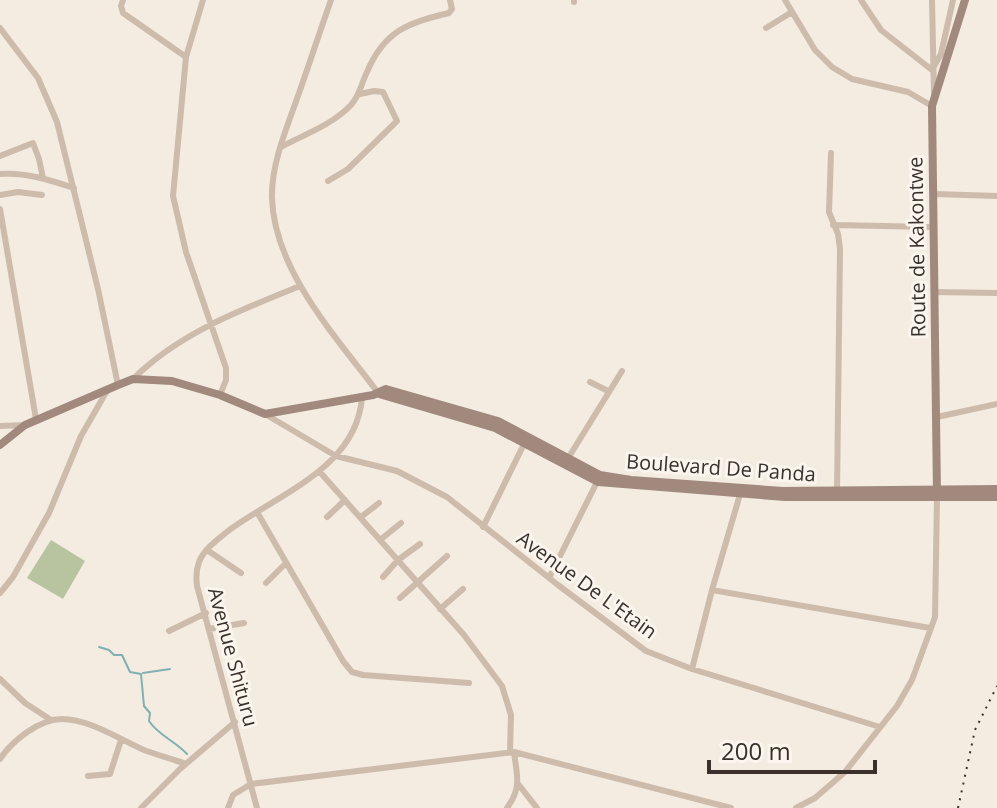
<svg xmlns="http://www.w3.org/2000/svg" width="997" height="808" font-family="'Open Sans',sans-serif">
  <rect width="100%" height="100%" fill="#f4ebe1"/>
  <path fill="#b8c4a0" d="M 51,540 L 85,561 L 63,599 L 27,578 Z"/>
  <g fill="none" stroke-linecap="round" stroke-linejoin="round">
    <path stroke="#7fb0b2" stroke-width="2" d="M 99,647 L 109,650 L 114,655 L 122,655 L 130,672 L 141,674 L 144,706 L 150,713 L 149,721 C 158,735 175,741 187,754
      M 143,673 L 170,669"/>
    <path stroke="#cdbbac" stroke-width="6" d="M 123,0 L 121,6 L 123,13 L 186,57
      M 203,0 L 186,57 L 173,196 L 186,252 L 226,368 L 226,380 L 220,395
      M 331,0 C 320,31 310,62 299,93 C 288,125 271,163 272,198 C 274,271 338,339 379,394
      M 785,0 L 815,50 L 832,67 L 852,79 L 908,92 L 932,106
      M 861,0 L 881,30 L 932,70 L 941,54 L 953,0
      M 932,0 L 934,94
      M 574,2 L 574,0
      M 0,28 L 38,78 L 57,122 L 98,289 L 118,385
      M 766,28 L 792,12
      M 281,147 C 305,134 332,125 351,105 C 360,95 361,84 367,72 C 384,31 409,22 449,13 L 452,9 L 450,0
      M 831,153 L 829,212 L 838,234 L 840,249 L 837,493
      M 0,156 L 33,143 L 39,159 L 43,178
      M 0,174 C 25,172 50,180 74,188
      M 328,181 L 348,169 L 397,121 L 383,92 L 374,91 L 360,94
      M 934,194 L 997,196
      M 0,195 L 18,192 L 42,195
      M 0,209 L 36,419
      M 833,225 L 933,227
      M 934,292 L 997,293
      M 133,379 C 179,333 241,310 300,286
      M 590,382 L 608,391
      M 265,414 L 336,456 L 397,471 L 447,497 L 558,585 L 646,651 L 692,669 L 880,727
      M 937,417 L 997,404
      M 0,426 L 25,425
      M 567,460 L 622,371
      M 319,471 L 464,635 L 502,686 L 511,715 L 510,752
      M 257,512 L 343,661 L 352,672 L 363,675 L 469,683
      M 327,517 L 345,500
      M 361,517 L 379,503
      M 483,527 L 525,442
      M 380,540 L 401,523
      M 207,550 L 241,573
      M 383,577 L 398,560 L 420,544
      M 549,578 L 599,478
      M 266,583 L 286,563
      M 712,590 L 930,628
      M 0,593 L 13,577 L 49,513 L 81,436 L 108,389
      M 400,598 L 447,556
      M 440,609 L 463,589
      M 209,629 L 244,623
      M 169,631 L 206,613
      M 692,669 L 712,590 L 741,491
      M 0,679 L 25,703 L 51,720
      M 0,759 C 12,741 39,719 62,719 C 89,719 119,739 144,750 C 157,755 172,759 186,764
      M 88,776 L 110,774 L 121,740
      M 519,785 L 537,808
      M 141,808 L 180,769 L 235,722
      M 228,808 L 233,795 L 251,784 L 514,752 L 731,808
      M 257,808 L 197,586 C 196,578 196,570 199,562 C 204,549 218,539 228,531 C 278,494 357,468 362,397
      M 507,808 C 522,787 517,776 514,752
      M 796,808 L 815,798 L 845,772 L 897,706 L 912,680 L 935,617 L 937,498"/>
    <path stroke="#a18a7d" stroke-width="8" d="M 379,394 L 495,428 L 598,482 L 785,497 L 997,497
      M 0,445 L 25,425 L 118,385 L 133,379 L 172,381 L 220,395 L 265,414 L 373,395 L 386,389 L 498,421 L 600,475 L 631,480 L 783,491 L 997,489
      M 937,494 L 932,106 L 965,0"/>
    <path stroke="#3b302b" stroke-width="2" stroke-dasharray="2 6" stroke-linecap="butt" d="M 958,808 L 975,730 L 997,686"/>
  </g>
  <g text-anchor="middle" stroke-width="6" stroke-linejoin="round" paint-order="stroke">
    <g font-size="20" fill="#3b302b" stroke="#fbf5ee">
      <text transform="translate(917 247) rotate(-91)" y="7">Route de Kakontwe</text>
      <text transform="translate(721 468) rotate(4)" y="7">Boulevard De Panda</text>
      <text transform="translate(587 585) rotate(36)" y="7">Avenue De L'Etain</text>
      <text transform="translate(233 657) rotate(75)" y="7">Avenue Shituru</text>
    </g>
  </g>
  <path d="M709 760v12h166v-12" fill="none" stroke="#3b302b" stroke-width="4"/>
  <text x="721" y="760" font-size="24" fill="#3b302b" stroke="#fbf5ee" stroke-width="6" paint-order="stroke">200 m</text>
</svg>
